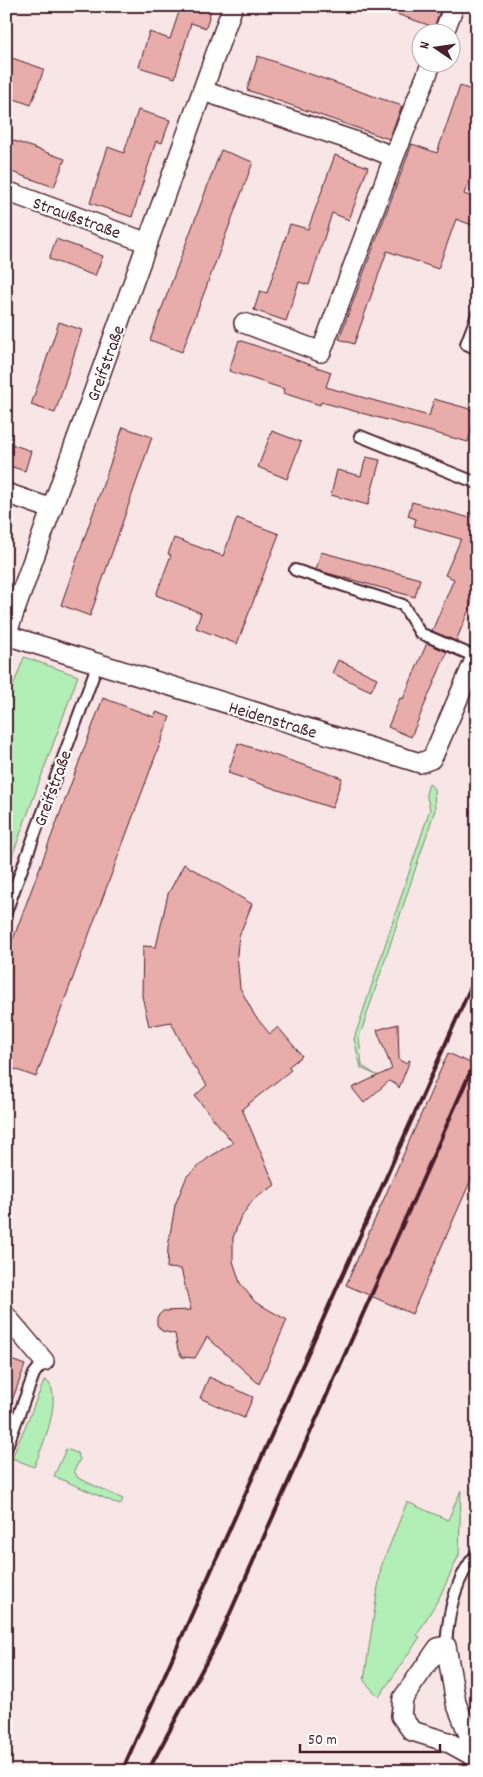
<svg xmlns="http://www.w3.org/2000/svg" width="483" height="1777" font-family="Dekko,sans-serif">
  <rect width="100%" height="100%" fill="#f8e6e6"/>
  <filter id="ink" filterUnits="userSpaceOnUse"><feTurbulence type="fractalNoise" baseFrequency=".02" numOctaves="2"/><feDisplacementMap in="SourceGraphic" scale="10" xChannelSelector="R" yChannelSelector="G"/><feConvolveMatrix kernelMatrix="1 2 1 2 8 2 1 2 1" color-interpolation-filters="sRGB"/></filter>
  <g filter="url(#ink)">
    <path fill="#b1efb6" stroke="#7e8770" d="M 24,657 L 78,676 L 6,873 L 6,705 Z
      M 429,783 L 434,789 L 435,810 L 359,1038 L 362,1066 L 378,1076 L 361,1068 L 354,1039 L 430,809 L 426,794 Z
      M 45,1379 C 66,1394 41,1449 34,1467 L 12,1458 Z
      M 66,1449 L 77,1453 L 80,1459 L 74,1471 L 78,1478 L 123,1499 L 120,1505 L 54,1476 Z
      M 461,1490 L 459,1555 L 440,1596 L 417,1635 L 420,1637 L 379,1697 L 364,1681 L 381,1567 L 407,1502 L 448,1520 Z"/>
    <path fill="#e8adaa" stroke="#4a1f2b" d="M 181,6 L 212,6 L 206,28 L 191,23 L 175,78 L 139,67 L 149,32 L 170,39 Z
      M 382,6 L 442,6 L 434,27 L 382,9 Z
      M 6,56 L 44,69 L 31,105 L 6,96 Z
      M 258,56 L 402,106 L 389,139 L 247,90 Z
      M 460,86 L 477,92 L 477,159 L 464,194 L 477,199 L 477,227 L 456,219 L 438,269 L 387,251 L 354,344 L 339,339 L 412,144 L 437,153 Z
      M 138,110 L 170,120 L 162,143 L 156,141 L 132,217 L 90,203 L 108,147 L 124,153 Z
      M 6,138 L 65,159 L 54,187 L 6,170 Z
      M 221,150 L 253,162 L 182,352 L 150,340 Z
      M 335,155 L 368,167 L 349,220 L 332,213 L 309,285 L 299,282 L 286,321 L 254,310 L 260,291 L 267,293 L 290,224 L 308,229 Z
      M 56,239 L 103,256 L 95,276 L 49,259 Z
      M 59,322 L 82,330 L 55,413 L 31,405 Z
      M 239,340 L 331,372 L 326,387 L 429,416 L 434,399 L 477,411 L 477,427 L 473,426 L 468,442 L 321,402 L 320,405 L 283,393 L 284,389 L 229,371 Z
      M 123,427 L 152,437 L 90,616 L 61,605 Z
      M 272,431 L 301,442 L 287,479 L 258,467 Z
      M 6,442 L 31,451 L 25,471 L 6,465 Z
      M 366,457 L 380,460 L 368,505 L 331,495 L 337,470 L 361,476 Z
      M 412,502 L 470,518 L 477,503 L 477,590 L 456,641 L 432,631 L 454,579 L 445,575 L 461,539 L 414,526 L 416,519 L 408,516 Z
      M 237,518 L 279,534 L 237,644 L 196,628 L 201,613 L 156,595 L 171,555 L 168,554 L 174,538 L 223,556 Z
      M 321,552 L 420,579 L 415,597 L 316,570 Z
      M 427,643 L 447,652 L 411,737 L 388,727 L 400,698 L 403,699 Z
      M 338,660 L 377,678 L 371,691 L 332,673 Z
      M 103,698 L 154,717 L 156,712 L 170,717 L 36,1077 L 6,1066 L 6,958 Z
      M 238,743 L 342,778 L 332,808 L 228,773 Z
      M 184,864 L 252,904 L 239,936 L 237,954 L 240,988 L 255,1016 L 270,1034 L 278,1027 L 302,1056 L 288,1067 L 291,1070 L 242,1109 L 275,1185 L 254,1199 L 240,1218 L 233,1238 L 233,1261 L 240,1283 L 255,1302 L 287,1320 L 259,1384 L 207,1337 L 195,1358 L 182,1357 L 178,1350 L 175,1334 L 162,1331 L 157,1325 L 157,1317 L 163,1311 L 191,1310 L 181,1269 L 167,1268 L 168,1247 L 175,1205 L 187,1176 L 208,1158 L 233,1143 L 195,1096 L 207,1085 L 192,1064 L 171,1022 L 149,1026 L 142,996 L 143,946 L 156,947 L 168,894 Z
      M 398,1024 L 399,1060 L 405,1063 L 410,1060 L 399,1088 L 397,1085 L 389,1081 L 364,1103 L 352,1088 L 392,1069 L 377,1030 Z
      M 448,1053 L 477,1066 L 477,1166 L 412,1314 L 346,1285 Z
      M 11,1360 L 25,1365 L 8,1412 L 6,1373 Z
      M 209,1377 L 253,1397 L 244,1418 L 200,1398 Z"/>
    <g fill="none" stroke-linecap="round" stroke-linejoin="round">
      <defs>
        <path id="service" d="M 477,315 L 466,344 L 477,349
          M 360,436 L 477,483
          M 295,570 L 403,605 L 420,633 L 476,657
          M 6,912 L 98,663
          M 6,1449 L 34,1374 L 44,1361
          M 446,1646 C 448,1614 455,1578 477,1553"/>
        <path id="minor" d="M 444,32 L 454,6
          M 203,91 L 357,142 L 394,157 L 321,352 L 244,323
          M 394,157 L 432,62
          M 6,191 L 148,243
          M 6,493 L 52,509
          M 6,635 L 233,6
          M 6,635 L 420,763 L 431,759 L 434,754 L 477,655
          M 6,1316 L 44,1361
          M 477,1755 L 456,1703 L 446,1646 L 438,1648 L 403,1698 L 401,1716 L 412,1731 L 448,1742 L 477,1758"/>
      </defs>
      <use href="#service" stroke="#4a1f2b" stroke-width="14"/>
      <use href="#minor" stroke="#4a1f2b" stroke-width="22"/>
      <use href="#service" stroke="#fff" stroke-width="10"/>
      <use href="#minor" stroke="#fff" stroke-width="19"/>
      <path stroke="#4a1f2b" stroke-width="4" d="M 122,1771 L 477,973
        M 148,1771 L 219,1638 L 477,1057"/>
    </g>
  </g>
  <g text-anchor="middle" stroke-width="4.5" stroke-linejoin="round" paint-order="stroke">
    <g font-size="18" fill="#4a1f2b" stroke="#fff">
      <text transform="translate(77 217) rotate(20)" y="6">Straußstraße</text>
      <text transform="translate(105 363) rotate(-70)" y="6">Greifstraße</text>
      <text transform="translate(273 719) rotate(17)" y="6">Heidenstraße</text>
      <text transform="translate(52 788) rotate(-70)" y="6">Greifstraße</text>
    </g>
  </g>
  <rect width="483" height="1777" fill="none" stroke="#fff" stroke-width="25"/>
  <rect x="12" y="12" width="458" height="1752" fill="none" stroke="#4a1f2b" stroke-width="2" filter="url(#ink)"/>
  <g transform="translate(436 48) rotate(283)"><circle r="24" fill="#ffffff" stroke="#b7a5aa"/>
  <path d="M0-4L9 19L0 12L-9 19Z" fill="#4a1f2b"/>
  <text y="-8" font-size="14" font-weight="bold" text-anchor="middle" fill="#4a1f2b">N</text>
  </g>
  <path d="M300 1744v8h140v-8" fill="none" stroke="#4a1f2b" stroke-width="2.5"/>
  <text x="308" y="1744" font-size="15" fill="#4a1f2b" stroke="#ffffff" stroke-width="4" paint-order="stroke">50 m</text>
</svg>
